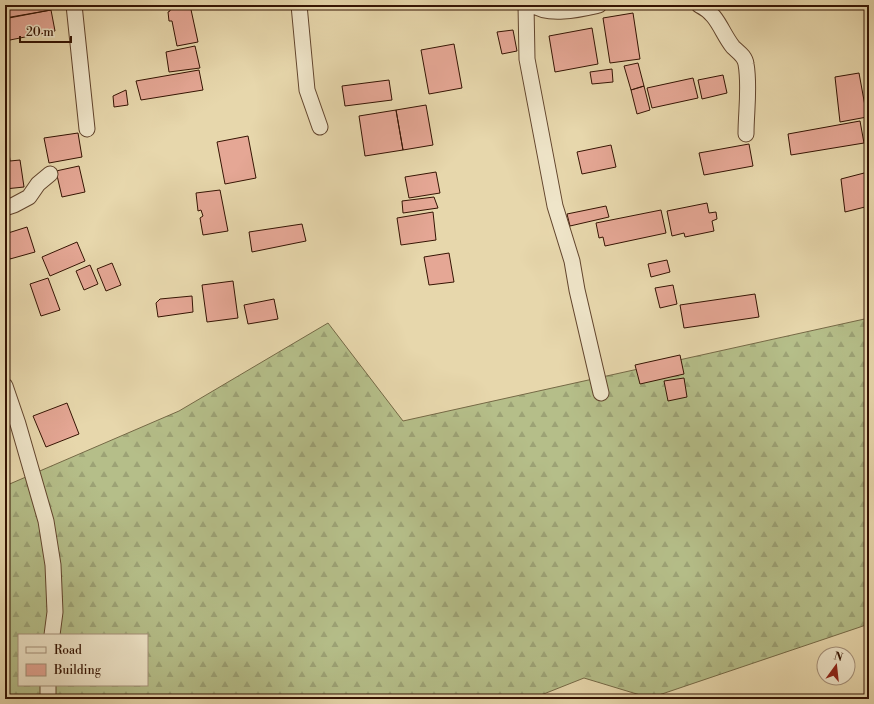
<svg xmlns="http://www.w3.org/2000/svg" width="874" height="704" font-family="'Libre Bodoni',serif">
  <defs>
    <pattern id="forest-firs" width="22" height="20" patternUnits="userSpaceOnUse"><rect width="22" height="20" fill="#b5be89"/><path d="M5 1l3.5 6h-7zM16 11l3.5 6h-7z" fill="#9ca275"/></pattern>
  </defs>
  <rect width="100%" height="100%" fill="#e7d7ac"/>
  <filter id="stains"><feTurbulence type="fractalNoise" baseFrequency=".005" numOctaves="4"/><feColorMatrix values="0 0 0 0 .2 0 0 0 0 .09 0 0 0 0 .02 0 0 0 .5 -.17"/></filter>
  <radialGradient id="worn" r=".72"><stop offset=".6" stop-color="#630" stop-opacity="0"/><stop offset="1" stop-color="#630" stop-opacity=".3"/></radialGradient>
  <path fill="url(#forest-firs)" stroke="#756946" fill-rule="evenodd" d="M 869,318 L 869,624 L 650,698 L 584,678 L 531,699 L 5,699 L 5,486 L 179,411 L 328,323 L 403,421 ZM 19,635 L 147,635 L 147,685 L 19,685 Z"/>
  <path fill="#e5a795" stroke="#351403" d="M 6,5 L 51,5 L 51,10 L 9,18 Z
    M 176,5 L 190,5 L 198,42 L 177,46 L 172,21 L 169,21 L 168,12 L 170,11 L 170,6 Z
    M 51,10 L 55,31 L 5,41 L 5,18 Z
    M 633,13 L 640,59 L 610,63 L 603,18 Z
    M 592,28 L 598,64 L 555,72 L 549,36 Z
    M 513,30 L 517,51 L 502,54 L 497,32 Z
    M 454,44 L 462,88 L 429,94 L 421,50 Z
    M 195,46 L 200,68 L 169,72 L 166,52 Z
    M 638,63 L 644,86 L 631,90 L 624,66 Z
    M 612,69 L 613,82 L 592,84 L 590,72 Z
    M 199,70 L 203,90 L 141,100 L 136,81 Z
    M 859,73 L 867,117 L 840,122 L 835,77 Z
    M 723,75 L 727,93 L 702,99 L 698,80 Z
    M 693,78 L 698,98 L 652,108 L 647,88 Z
    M 389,80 L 392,100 L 345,106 L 342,86 Z
    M 644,86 L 650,110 L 637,114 L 631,90 Z
    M 869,88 L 869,102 L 868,102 L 866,89 Z
    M 126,90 L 128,105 L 114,107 L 113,96 Z
    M 426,105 L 433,145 L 403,150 L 396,110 Z
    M 396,110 L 403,150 L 365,156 L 359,116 Z
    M 860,121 L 864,143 L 791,155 L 788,134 Z
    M 78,133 L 82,157 L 49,163 L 44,138 Z
    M 248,136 L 256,178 L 225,184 L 217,142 Z
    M 749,144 L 753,166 L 704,175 L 699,153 Z
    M 611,145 L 616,167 L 582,174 L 577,152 Z
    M 9,153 L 10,161 L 20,160 L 24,187 L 5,189 L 5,154 Z
    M 79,166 L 85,192 L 62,197 L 56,171 Z
    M 436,172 L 440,193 L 409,198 L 405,177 Z
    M 868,172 L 869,206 L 845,212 L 841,179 Z
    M 220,190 L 228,231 L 203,235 L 200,218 L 203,216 L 201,210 L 198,211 L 196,193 Z
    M 434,197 L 438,208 L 403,213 L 402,201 Z
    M 707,203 L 709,213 L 716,212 L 717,219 L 712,221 L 714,231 L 685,237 L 684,233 L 672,236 L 667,211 Z
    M 606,206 L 609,217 L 570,226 L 567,214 Z
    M 661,210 L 666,233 L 605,246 L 603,237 L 599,238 L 596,223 Z
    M 433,212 L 436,240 L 401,245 L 397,218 Z
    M 302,224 L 306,241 L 252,252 L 249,232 Z
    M 27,227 L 35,252 L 10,259 L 5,241 L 5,234 Z
    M 77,242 L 85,261 L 50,276 L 42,257 Z
    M 449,253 L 454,282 L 429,285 L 424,257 Z
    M 667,260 L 670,272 L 651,277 L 648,264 Z
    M 112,263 L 121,285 L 106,291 L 97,269 Z
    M 90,265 L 98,284 L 84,290 L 76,271 Z
    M 48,278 L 60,310 L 41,316 L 30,284 Z
    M 233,281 L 238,318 L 207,322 L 202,285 Z
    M 673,285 L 677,304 L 660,308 L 655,288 Z
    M 755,294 L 759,317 L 684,328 L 680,305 Z
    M 192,296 L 193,312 L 158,317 L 156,303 L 160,299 Z
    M 274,299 L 278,319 L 248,324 L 244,305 Z
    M 680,355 L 684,374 L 640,384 L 635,365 Z
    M 684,378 L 687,397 L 668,401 L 664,381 Z
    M 67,403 L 79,434 L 46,447 L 33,416 Z"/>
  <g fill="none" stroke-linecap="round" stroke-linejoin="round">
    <defs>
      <path id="minor" d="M 74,5 L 87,129
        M 299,5 L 307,90 L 320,127
        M 526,5 L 527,59 L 555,206 L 572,261 L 577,290 L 601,393
        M 533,5 C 549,17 581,9 599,5
        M 699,5 C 718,14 721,32 733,47 C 738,52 745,56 746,64 C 750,86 746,112 746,134
        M 5,208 L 14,205 L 29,197 L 38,184 L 50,174
        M 5,386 L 18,424 L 46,521 L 53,565 L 55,612 L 52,635
        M 48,685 L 48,699"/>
    </defs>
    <use href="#minor" stroke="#62452d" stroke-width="17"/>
    <use href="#minor" stroke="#efe5c9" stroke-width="15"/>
  </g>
  <rect width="874" height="704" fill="none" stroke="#e7d7ac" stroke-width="20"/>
  <rect x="6" y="6" width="862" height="692" fill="none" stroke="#351403" stroke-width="2"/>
  <rect x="10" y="10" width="854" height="684" fill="none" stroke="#351403"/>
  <rect x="18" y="634" width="130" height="52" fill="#efe5c9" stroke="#a5917a"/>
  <rect x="26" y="647" width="20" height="6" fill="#efe5c9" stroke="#a5917a"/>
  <text x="54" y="654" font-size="12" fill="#351403">Road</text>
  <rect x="26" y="664" width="20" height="12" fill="#e5a795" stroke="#a5917a"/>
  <text x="54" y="674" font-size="12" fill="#351403">Building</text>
  <g transform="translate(836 666) rotate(15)"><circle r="19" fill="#efe5c9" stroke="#a5917a"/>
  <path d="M0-3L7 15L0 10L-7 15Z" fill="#8f2418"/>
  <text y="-6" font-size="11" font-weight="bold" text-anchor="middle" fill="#351403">N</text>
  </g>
  <path d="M20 36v6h51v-6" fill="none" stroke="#351403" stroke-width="2"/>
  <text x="26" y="36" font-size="12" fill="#351403" stroke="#efe5c9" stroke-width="3" paint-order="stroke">20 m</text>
  <rect width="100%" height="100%" filter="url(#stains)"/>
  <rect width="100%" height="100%" fill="url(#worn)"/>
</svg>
